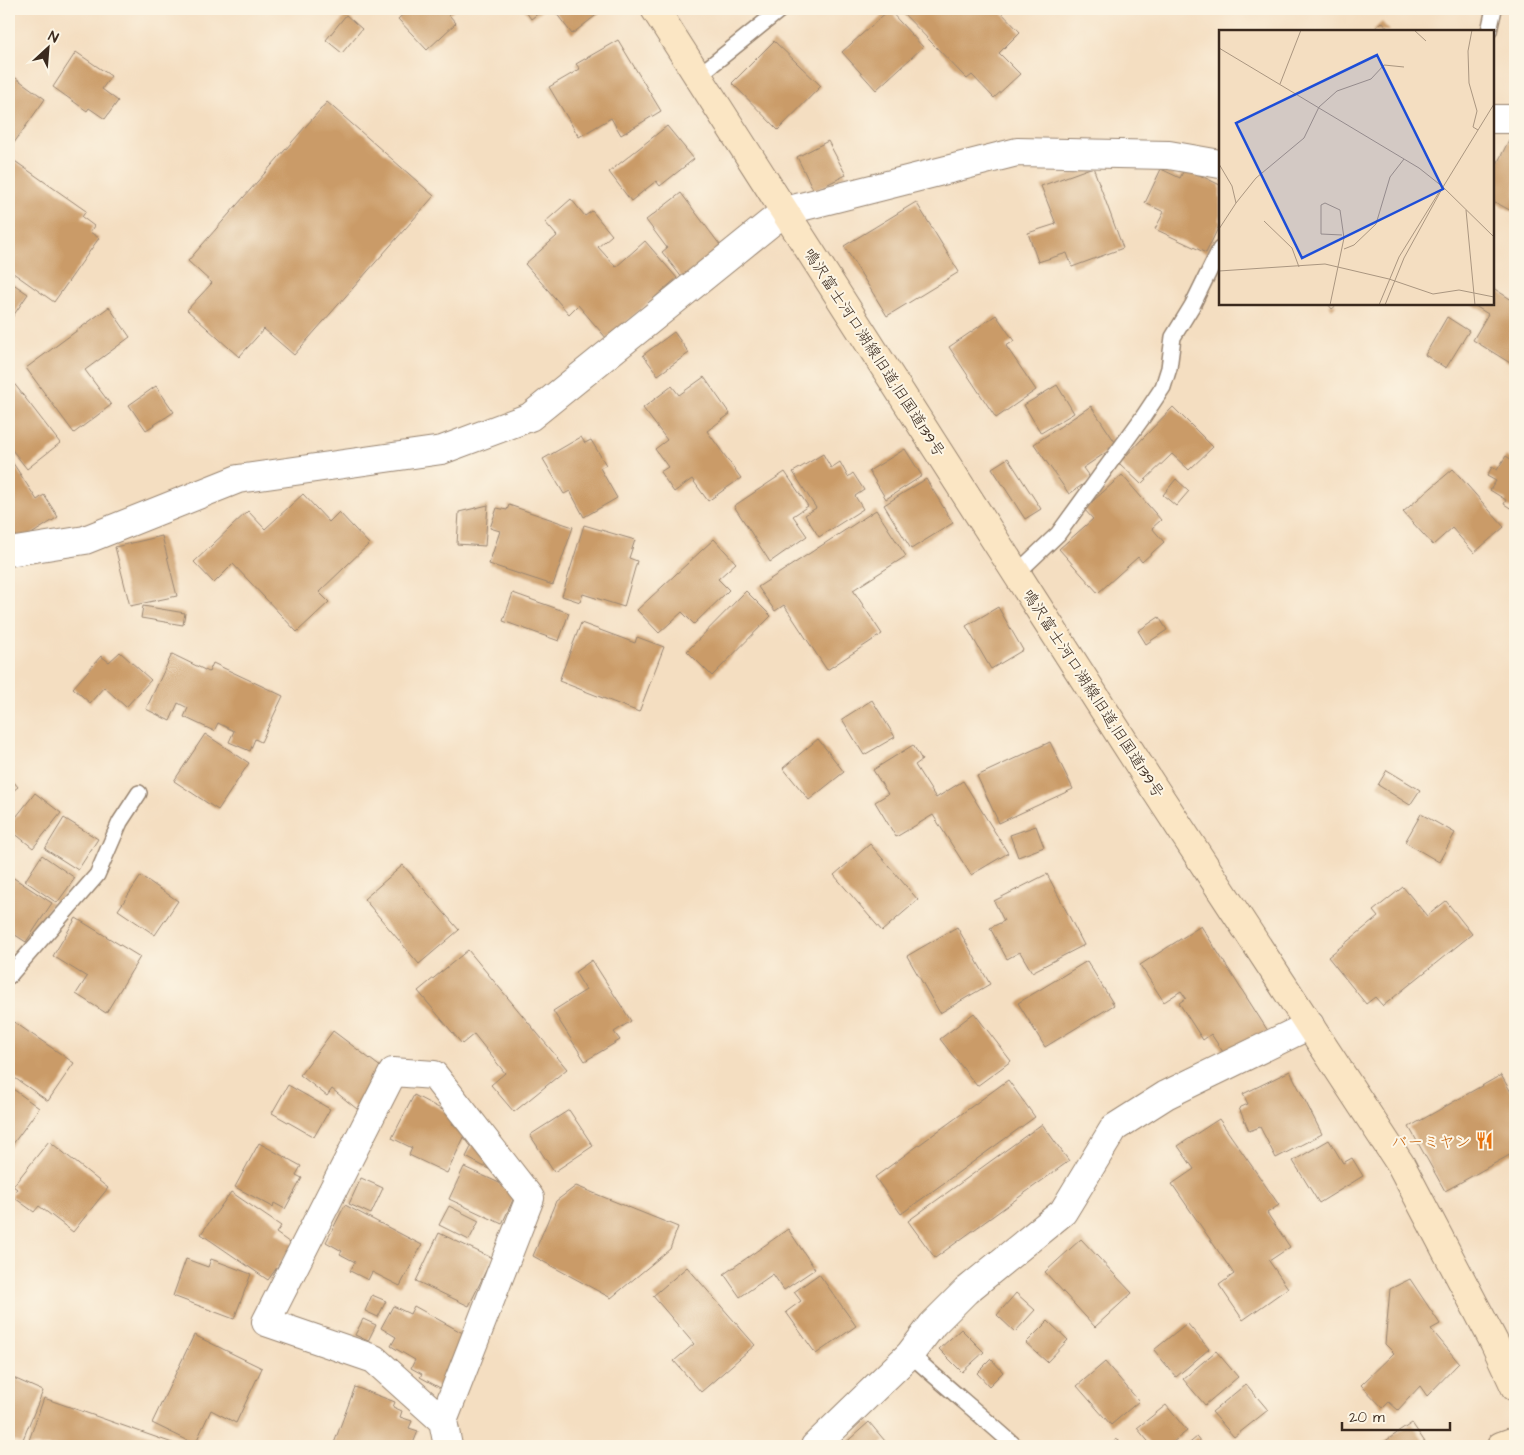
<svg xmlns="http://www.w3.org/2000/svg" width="1524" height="1455" font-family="'Architects Daughter','Klee One',sans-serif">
  <rect width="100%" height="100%" fill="#fcf5e5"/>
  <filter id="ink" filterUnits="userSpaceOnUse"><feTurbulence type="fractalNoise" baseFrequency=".02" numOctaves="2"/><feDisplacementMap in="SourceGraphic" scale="10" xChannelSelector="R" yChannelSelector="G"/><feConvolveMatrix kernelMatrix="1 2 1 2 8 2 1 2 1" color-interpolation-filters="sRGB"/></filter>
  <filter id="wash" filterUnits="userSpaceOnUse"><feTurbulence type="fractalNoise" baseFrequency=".0096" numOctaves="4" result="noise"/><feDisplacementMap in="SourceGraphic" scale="20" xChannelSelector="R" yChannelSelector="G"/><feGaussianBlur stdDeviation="1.12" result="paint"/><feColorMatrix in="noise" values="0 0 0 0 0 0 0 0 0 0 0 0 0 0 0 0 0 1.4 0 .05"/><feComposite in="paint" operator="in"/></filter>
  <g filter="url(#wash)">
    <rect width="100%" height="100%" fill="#f4dec1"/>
    <g id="blocks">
      <path fill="#ca9b68" d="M 409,9 L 456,9 L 449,15 L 456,23 L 427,50 L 398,19 Z
        M 524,9 L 544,9 L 531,19 Z
        M 553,9 L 604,9 L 572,34 Z
        M 899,9 L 998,9 L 1020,32 L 999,53 L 1020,74 L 994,98 L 972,75 L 967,79 Z
        M 889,10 L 923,47 L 876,90 L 842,52 Z
        M 346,15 L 362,29 L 342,53 L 326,40 Z
        M 1382,22 L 1390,31 L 1372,31 Z
        M 618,40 L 661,111 L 621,135 L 611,118 L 579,137 L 549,87 L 580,69 L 576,64 Z
        M 774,41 L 821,86 L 778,130 L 732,83 Z
        M 76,52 L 111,76 L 102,89 L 118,101 L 105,119 L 89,108 L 87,111 L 53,87 Z
        M 9,73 L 45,99 L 9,150 Z
        M 327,102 L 434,196 L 294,355 L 264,329 L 239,357 L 187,310 L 212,283 L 188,261 Z
        M 667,126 L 694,159 L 660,186 L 656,181 L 631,201 L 609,172 Z
        M 1511,136 L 1515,138 L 1515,213 L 1493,201 L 1493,172 Z
        M 828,141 L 846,175 L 814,191 L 797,157 Z
        M 9,157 L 86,211 L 82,217 L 94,226 L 90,232 L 99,238 L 54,302 L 9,270 Z
        M 1093,167 L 1123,248 L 1072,267 L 1067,253 L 1038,262 L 1028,233 L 1056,224 L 1041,186 Z
        M 1185,168 L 1220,185 L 1220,224 L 1206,253 L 1155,229 L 1164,212 L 1145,203 L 1161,169 L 1180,178 Z
        M 681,193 L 723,249 L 683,279 L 662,252 L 667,248 L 646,220 Z
        M 571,199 L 585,216 L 592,211 L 612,235 L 598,247 L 616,267 L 645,241 L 677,278 L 607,339 L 578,305 L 569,314 L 525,264 L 557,236 L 545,222 Z
        M 916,202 L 959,272 L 887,316 L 844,246 Z
        M 9,281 L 28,294 L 9,322 Z
        M 1493,288 L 1515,302 L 1515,366 L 1473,340 L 1488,314 L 1472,304 L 1493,304 Z
        M 1328,304 L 1338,304 L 1332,309 Z
        M 109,307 L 130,337 L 85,370 L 111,405 L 74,433 L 26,368 Z
        M 996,315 L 1014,341 L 1006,346 L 1036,390 L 996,418 L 949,347 Z
        M 1447,317 L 1469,331 L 1446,368 L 1425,355 Z
        M 674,332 L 689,353 L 658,375 L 643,355 Z
        M 9,377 L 60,443 L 27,469 L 9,446 Z
        M 704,377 L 730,414 L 707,431 L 741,478 L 708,501 L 692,479 L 674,492 L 660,472 L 668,467 L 655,449 L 667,440 L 643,408 L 672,386 L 679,395 Z
        M 1057,385 L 1074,413 L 1041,433 L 1024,405 Z
        M 156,386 L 174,412 L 146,430 L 129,405 Z
        M 1091,406 L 1117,445 L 1083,468 L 1091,479 L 1069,494 L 1034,444 Z
        M 1173,407 L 1213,447 L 1189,470 L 1172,454 L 1141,484 L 1119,463 Z
        M 581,437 L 585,443 L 591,440 L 606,465 L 600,468 L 617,498 L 584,517 L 570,491 L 564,494 L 543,459 Z
        M 905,449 L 922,476 L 886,499 L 869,471 Z
        M 823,454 L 831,468 L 840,462 L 848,477 L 853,473 L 864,490 L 855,496 L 863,509 L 819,537 L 805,515 L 816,508 L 793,472 Z
        M 1506,456 L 1515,462 L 1515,511 L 1504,504 L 1506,500 L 1490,490 L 1496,481 L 1487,476 L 1492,467 L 1497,470 Z
        M 9,457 L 37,500 L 44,495 L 58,517 L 19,542 L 9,526 Z
        M 1008,458 L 1041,509 L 1025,519 L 992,468 Z
        M 1453,469 L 1504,527 L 1474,553 L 1452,528 L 1433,545 L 1403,512 Z
        M 785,472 L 808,506 L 793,516 L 807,536 L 770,562 L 734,506 Z
        M 1122,475 L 1161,520 L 1152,528 L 1164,542 L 1142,562 L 1138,557 L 1098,593 L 1059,549 L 1093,519 L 1084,509 Z
        M 926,479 L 953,523 L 911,549 L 884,505 Z
        M 1176,479 L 1189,491 L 1176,506 L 1163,495 Z
        M 303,494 L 329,522 L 339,512 L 369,544 L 319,592 L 329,602 L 297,632 L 233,564 L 214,583 L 194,562 L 248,511 L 265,529 Z
        M 488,505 L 485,546 L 457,544 L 459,512 Z
        M 509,505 L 573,527 L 553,585 L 489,564 L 500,531 L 490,528 L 497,508 L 507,510 Z
        M 876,510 L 906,556 L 853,590 L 882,634 L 827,670 L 784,605 L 775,611 L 758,587 Z
        M 584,525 L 635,540 L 629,558 L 637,561 L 624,607 L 583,594 L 580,602 L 562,596 Z
        M 162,536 L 177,596 L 130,606 L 115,547 Z
        M 714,539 L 736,563 L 718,579 L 729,590 L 694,624 L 682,612 L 659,633 L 637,610 Z
        M 746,591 L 771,616 L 712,676 L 687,651 Z
        M 513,593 L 569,613 L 559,641 L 503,621 Z
        M 143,606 L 185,613 L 183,625 L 141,618 Z
        M 998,607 L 1023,650 L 991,669 L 966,626 Z
        M 1159,617 L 1167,630 L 1146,644 L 1138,631 Z
        M 581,623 L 635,643 L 637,637 L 664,647 L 639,712 L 559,681 Z
        M 120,652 L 151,680 L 126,707 L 104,687 L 90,703 L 73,688 L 101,656 L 109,662 Z
        M 172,654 L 209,672 L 213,663 L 283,696 L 261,742 L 255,739 L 250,751 L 229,742 L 234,731 L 218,723 L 214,731 L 184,717 L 188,708 L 178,703 L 170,721 L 146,709 Z
        M 872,700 L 895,737 L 864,755 L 842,719 Z
        M 205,734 L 249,763 L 218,810 L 174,781 Z
        M 818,739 L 844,772 L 809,800 L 783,768 Z
        M 1050,742 L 1073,789 L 999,823 L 977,776 Z
        M 913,745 L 922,760 L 915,765 L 936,798 L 963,781 L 1008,853 L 971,875 L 933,815 L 896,837 L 875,802 L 888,794 L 873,770 Z
        M 1387,770 L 1420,790 L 1410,805 L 1378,785 Z
        M 9,776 L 18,787 L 9,794 Z
        M 35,793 L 61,813 L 33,848 L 9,829 L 9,826 Z
        M 1421,814 L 1455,833 L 1439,862 L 1405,842 Z
        M 64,818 L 98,839 L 78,870 L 45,849 Z
        M 1036,826 L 1044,847 L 1018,857 L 1010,835 Z
        M 870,844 L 918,900 L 882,931 L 834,875 Z
        M 42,855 L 75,878 L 57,903 L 25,881 Z
        M 403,865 L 459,930 L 419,964 L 364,899 Z
        M 1047,874 L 1084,945 L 1032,972 L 1020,952 L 1007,959 L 990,928 L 1004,921 L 994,901 Z
        M 9,875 L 52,903 L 26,942 L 9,931 Z
        M 141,876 L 178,901 L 155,935 L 118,910 Z
        M 1403,887 L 1427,916 L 1446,901 L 1472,934 L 1383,1006 L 1375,997 L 1366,1004 L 1328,957 L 1378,917 L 1373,911 Z
        M 76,918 L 140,957 L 106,1013 L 76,994 L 87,977 L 53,956 Z
        M 1201,926 L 1268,1031 L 1227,1058 L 1211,1034 L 1203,1040 L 1179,1003 L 1186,998 L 1181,991 L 1164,1002 L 1140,965 Z
        M 957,927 L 990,984 L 940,1013 L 907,956 Z
        M 468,950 L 567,1069 L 514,1112 L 491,1085 L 505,1073 L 474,1034 L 462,1044 L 418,991 Z
        M 592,960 L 631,1021 L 614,1032 L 620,1040 L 585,1061 L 553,1011 L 586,990 L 575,972 Z
        M 1087,961 L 1114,1005 L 1045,1047 L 1018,1003 Z
        M 974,1013 L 1011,1061 L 977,1086 L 940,1039 Z
        M 14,1022 L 74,1063 L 48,1101 L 9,1074 L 9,1030 Z
        M 333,1031 L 386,1071 L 357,1109 L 332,1089 L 327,1096 L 300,1075 Z
        M 1290,1071 L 1322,1134 L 1276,1158 L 1260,1127 L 1249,1131 L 1239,1108 L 1248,1104 L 1243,1094 Z
        M 1501,1075 L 1515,1099 L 1515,1152 L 1445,1191 L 1409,1127 Z
        M 1008,1080 L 1035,1117 L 901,1214 L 875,1177 Z
        M 288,1085 L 330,1109 L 314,1137 L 272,1113 Z
        M 9,1086 L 39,1108 L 10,1148 L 9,1147 Z
        M 414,1095 L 456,1117 L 452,1124 L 467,1131 L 447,1173 L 409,1155 L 412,1148 L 392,1138 Z
        M 569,1110 L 593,1146 L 554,1172 L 530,1135 Z
        M 1219,1119 L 1279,1205 L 1267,1213 L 1290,1247 L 1269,1261 L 1288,1288 L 1243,1320 L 1219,1285 L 1234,1274 L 1172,1184 L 1194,1169 L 1178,1146 Z
        M 1042,1124 L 1069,1161 L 935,1258 L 908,1221 Z
        M 1329,1140 L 1343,1163 L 1352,1158 L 1363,1176 L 1319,1203 L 1293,1161 Z
        M 49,1141 L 108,1188 L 73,1232 L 39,1206 L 34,1212 L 12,1196 L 17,1189 L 13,1186 Z
        M 474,1141 L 496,1173 L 466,1157 Z
        M 259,1143 L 301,1166 L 296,1175 L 302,1178 L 285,1209 L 274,1203 L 273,1207 L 235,1187 Z
        M 464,1167 L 517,1191 L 502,1224 L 449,1199 Z
        M 361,1178 L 383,1188 L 371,1214 L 349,1204 Z
        M 576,1186 L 678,1227 L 670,1249 L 611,1298 L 533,1256 L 556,1201 Z
        M 231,1192 L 281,1226 L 276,1233 L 293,1245 L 268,1280 L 201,1234 Z
        M 345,1205 L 422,1245 L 400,1286 L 372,1272 L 368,1280 L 350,1271 L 355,1262 L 340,1254 L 342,1251 L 326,1242 Z
        M 449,1206 L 479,1221 L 469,1240 L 439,1225 Z
        M 788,1229 L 815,1269 L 784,1290 L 773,1274 L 740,1297 L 724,1274 Z
        M 439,1233 L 492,1258 L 469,1306 L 416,1281 Z
        M 1081,1239 L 1132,1293 L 1095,1327 L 1045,1272 Z
        M 186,1259 L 208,1267 L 211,1259 L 251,1274 L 234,1319 L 173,1296 Z
        M 687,1267 L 755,1345 L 701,1392 L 674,1361 L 694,1344 L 653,1296 Z
        M 819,1274 L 856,1326 L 816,1354 L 786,1312 L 801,1301 L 794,1292 Z
        M 1410,1279 L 1440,1324 L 1431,1329 L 1459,1363 L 1427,1396 L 1420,1386 L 1398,1410 L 1389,1402 L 1383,1408 L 1361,1385 L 1394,1353 L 1385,1344 L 1390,1289 Z
        M 1016,1293 L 1035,1310 L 1015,1332 L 997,1315 Z
        M 372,1295 L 386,1301 L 378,1317 L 365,1311 Z
        M 393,1306 L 410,1314 L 414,1306 L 470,1337 L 442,1389 L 420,1377 L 422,1374 L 411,1368 L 415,1360 L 391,1346 L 396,1337 L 381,1328 Z
        M 363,1319 L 376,1325 L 368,1341 L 355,1335 Z
        M 1048,1321 L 1068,1340 L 1047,1362 L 1026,1343 Z
        M 1187,1323 L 1209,1349 L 1176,1377 L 1154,1350 Z
        M 961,1329 L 984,1352 L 962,1372 L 939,1349 Z
        M 194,1335 L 262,1368 L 236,1423 L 211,1410 L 195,1444 L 152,1423 Z
        M 1216,1351 L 1238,1377 L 1205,1405 L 1183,1379 Z
        M 991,1359 L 1003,1372 L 989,1386 L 977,1373 Z
        M 1105,1362 L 1139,1401 L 1111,1425 L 1077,1386 Z
        M 9,1376 L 43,1391 L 21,1444 L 9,1439 Z
        M 1246,1384 L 1268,1410 L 1234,1437 L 1212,1412 Z
        M 355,1387 L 395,1402 L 393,1407 L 402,1411 L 400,1417 L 412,1421 L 409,1428 L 418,1431 L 412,1446 L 333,1446 Z
        M 44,1398 L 181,1446 L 27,1446 Z
        M 1166,1405 L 1187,1431 L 1168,1446 L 1152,1446 L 1137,1428 Z
        M 869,1422 L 885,1441 L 879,1446 L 842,1446 Z
        M 1412,1423 L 1427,1445 L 1378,1446 Z
        M 1197,1437 L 1204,1446 L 1186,1446 Z
        M 1116,1439 L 1127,1446 L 1111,1446 Z"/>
    </g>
  </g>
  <g filter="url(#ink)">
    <use href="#blocks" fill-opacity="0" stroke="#988470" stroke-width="1"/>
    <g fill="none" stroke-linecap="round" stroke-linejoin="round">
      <defs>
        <path id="lane" d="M 1489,31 L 1494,9
          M 698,76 L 781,9
          M 1017,573 L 1058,534 L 1143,417 L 1163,387 L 1169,368 L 1173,337 L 1192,306 L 1220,249
          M 9,976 L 97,875 L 120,822 L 139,793
          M 910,1354 C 945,1386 981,1415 1015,1446"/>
        <path id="street" d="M 1493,119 L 1515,119
          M 9,552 L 85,540 L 238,479 L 442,450 L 530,417 L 785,211 L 1017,152 L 1169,155 L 1220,164
          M 443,1421 L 374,1359 L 266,1322 L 393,1072 L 434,1075 L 530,1198 L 443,1421 L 448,1446
          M 815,1446 L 910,1354 L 933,1324 L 966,1291 L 1063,1212 L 1114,1128 L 1166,1095 L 1310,1025"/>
        <path id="secondary" d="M 655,9 L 1150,782 L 1401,1165 L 1494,1342 L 1515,1387
          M 1501,1446 L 1515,1441"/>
      </defs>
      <use href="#lane" stroke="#988470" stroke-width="18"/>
      <use href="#street" stroke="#988470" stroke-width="30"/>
      <use href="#secondary" stroke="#988470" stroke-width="30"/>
      <use href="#lane" stroke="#fff" stroke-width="15"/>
      <use href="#street" stroke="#fff" stroke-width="28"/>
      <use href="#secondary" stroke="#fbe6c4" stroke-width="28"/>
    </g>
  </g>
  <defs>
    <symbol id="restaurant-bare" viewBox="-9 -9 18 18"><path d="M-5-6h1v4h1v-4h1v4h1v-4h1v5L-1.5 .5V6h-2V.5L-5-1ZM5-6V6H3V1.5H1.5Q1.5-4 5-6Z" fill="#e8710a" stroke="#fcf5e5" stroke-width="2.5" paint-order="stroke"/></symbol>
  </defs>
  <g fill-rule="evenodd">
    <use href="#restaurant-bare" x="1472" y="1128" width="25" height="25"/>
  </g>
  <g text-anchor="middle" stroke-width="4" stroke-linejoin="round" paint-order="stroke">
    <g font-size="16" fill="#3b2a1e" stroke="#fcf5e5">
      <text transform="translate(875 352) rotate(57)" y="6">鳴沢富士河口湖線旧道;旧国道139号</text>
      <text transform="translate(1094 693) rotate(57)" y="6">鳴沢富士河口湖線旧道;旧国道139号</text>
    </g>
    <g font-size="16" fill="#c56008" stroke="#fcf5e5" text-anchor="end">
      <text x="1471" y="1147">バーミヤン</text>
    </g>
  </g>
  <g transform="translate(1219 30)">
    <rect width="275" height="275" fill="#f4dec1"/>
    <path fill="none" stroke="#aa9680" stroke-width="1" d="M 195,0 L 207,11M 253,0 L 249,21 L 250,53 L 258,81 L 254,97 L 259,100M 0,18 L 200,138 L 224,157M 61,54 L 82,0M 0,134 L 13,156 L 17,173 L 0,199M 224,157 L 275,207M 17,173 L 37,148 L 85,108 L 100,77 L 118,61 L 152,49 L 165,35 L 185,37M 247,180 L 256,275M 45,191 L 73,218 L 80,237M 125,219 L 135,215 L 157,194 L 171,147 L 185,129M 0,241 L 106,234 L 170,249 L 214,264 L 240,260 L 275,267M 111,275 L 125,208 L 121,180 L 106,173 L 102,175 L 102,204 L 123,205M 160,275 L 180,227 L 222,159M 166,275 L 185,228 L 224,157 L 275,74"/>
    <path fill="#1d4ed8" fill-opacity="0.15" stroke="#1d4ed8" stroke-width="2.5" d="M 158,25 L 224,159 L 83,228 L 17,93 Z"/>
    <rect width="275" height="275" fill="none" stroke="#3b2a1e" stroke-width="2.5"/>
  </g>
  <rect width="1524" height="1455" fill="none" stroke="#fcf5e5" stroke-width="30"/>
  <g transform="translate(48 48) rotate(26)" stroke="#fcf5e5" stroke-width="4" paint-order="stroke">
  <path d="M0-4L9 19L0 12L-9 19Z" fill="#3b2a1e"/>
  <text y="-8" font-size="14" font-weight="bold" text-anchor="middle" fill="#3b2a1e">N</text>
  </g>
  <path d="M1342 1422v8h108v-8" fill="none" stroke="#3b2a1e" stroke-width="2.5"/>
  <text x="1349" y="1422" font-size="15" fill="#3b2a1e" stroke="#fcf5e5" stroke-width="4" paint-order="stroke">20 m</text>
</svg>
